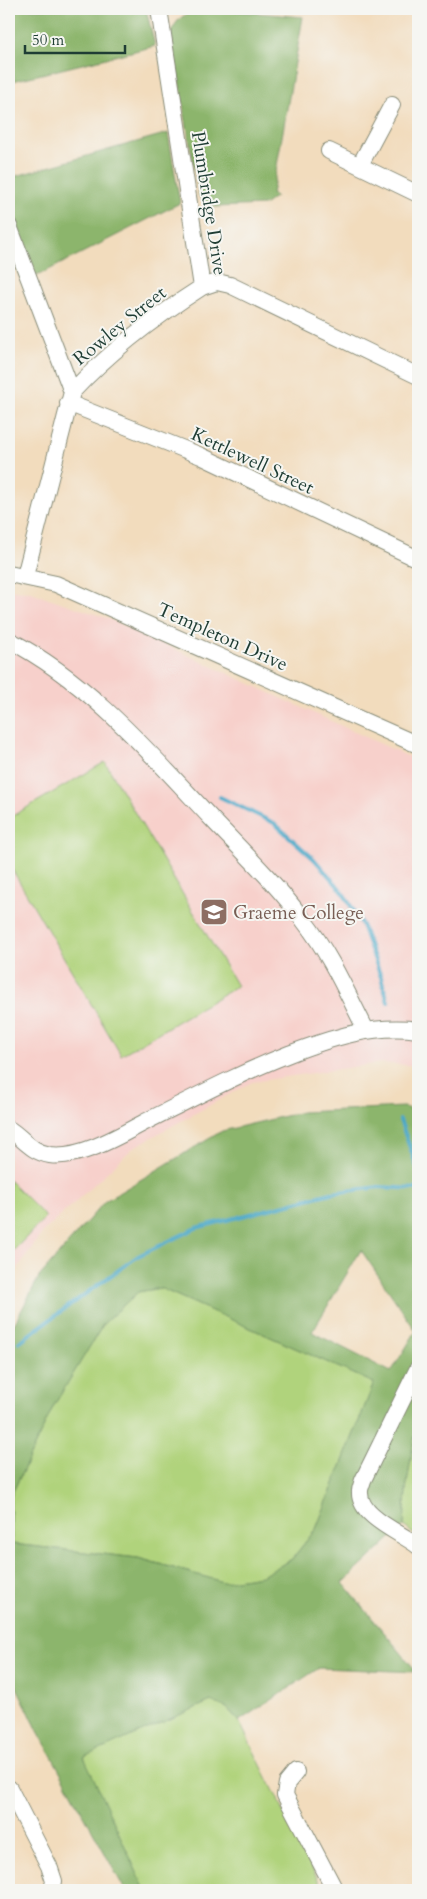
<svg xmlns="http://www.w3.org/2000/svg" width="427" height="1899" font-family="Cardo,serif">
  <rect width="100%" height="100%" fill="#f6f6f2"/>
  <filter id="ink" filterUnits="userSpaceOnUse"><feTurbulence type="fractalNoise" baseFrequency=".02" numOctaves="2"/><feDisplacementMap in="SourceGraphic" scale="10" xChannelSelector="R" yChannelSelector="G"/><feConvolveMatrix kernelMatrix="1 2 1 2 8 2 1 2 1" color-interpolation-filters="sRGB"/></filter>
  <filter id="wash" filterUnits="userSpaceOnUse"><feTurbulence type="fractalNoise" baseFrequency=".0096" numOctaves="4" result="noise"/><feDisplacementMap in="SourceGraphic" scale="20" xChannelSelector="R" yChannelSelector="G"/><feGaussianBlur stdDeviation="1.12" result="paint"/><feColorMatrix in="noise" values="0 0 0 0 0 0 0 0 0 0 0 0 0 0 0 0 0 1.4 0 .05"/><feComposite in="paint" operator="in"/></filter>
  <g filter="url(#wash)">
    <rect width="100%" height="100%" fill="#f2dcbd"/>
    <path fill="#f7d0cb" d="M 9,590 L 28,591 L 107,618 L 418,761 L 418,1066 L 380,1063 L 252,1082 L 134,1147 L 42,1233 L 9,1281 Z"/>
    <path fill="#b0d37c" stroke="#688858" d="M 105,762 L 237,986 L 121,1055 L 9,864 L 9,818 Z
      M 9,1180 L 46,1217 L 9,1255 Z
      M 160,1288 L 374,1383 L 316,1529 L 292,1559 L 262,1576 L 223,1582 L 138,1558 L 12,1544 L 10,1498 L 53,1407 L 104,1323 L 138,1292 Z
      M 418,1432 L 418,1538 L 404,1526 L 406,1490 L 414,1438 Z
      M 211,1701 L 227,1708 L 239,1721 L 323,1890 L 145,1890 L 83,1757 Z"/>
    <path fill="#8cb56c" stroke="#567950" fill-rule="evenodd" d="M 9,9 L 146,9 L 155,46 L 9,82 Z
      M 212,9 L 303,17 L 272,194 L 276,196 L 264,205 L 216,207 L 205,204 L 199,196 L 171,36 C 176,13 192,11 212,9 Z
      M 168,133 L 180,203 L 23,283 L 9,248 L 9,178 Z
      M 403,1107 L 418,1111 L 418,1432 L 414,1438 L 406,1490 L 404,1526 L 343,1583 L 417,1672 L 319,1668 L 239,1721 L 227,1708 L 211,1701 L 84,1757 L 145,1890 L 125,1890 L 38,1731 L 9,1671 L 9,1334 L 39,1277 L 105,1201 L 222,1131 L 302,1112 ZM 361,1250 L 416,1331 L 391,1372 L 312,1332 ZM 160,1288 L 374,1383 L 316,1529 L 292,1559 L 262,1576 L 223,1582 L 138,1558 L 12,1544 L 10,1498 L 53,1407 L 104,1323 L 138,1292 Z"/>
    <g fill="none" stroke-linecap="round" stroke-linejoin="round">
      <path stroke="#48a7c7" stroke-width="4" d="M 220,797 L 274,823 L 314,859 L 342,891 L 362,925 L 381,977 L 388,1002
        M 400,1120 L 418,1170
        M 19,1342 L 138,1256 L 196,1228 L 331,1193 L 379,1187 L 418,1189"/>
    </g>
  </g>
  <g filter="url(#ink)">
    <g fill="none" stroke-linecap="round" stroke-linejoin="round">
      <defs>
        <path id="minor" d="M 159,9 L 202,287
          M 329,151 L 418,194
          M 360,165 L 392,105
          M 9,226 L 72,392
          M 68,403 L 201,456 L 418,559
          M 9,574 L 56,584 L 418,745
          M 25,576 L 72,392 C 110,351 155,317 202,287 L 217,282 L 230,285 L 418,376
          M 9,640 C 88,681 149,752 210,817 C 242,851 276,883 304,921 C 330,954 347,993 366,1030
          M 9,1129 C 23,1138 31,1152 50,1155 C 80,1159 119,1136 145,1122 C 193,1098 240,1073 289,1054 C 331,1038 373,1024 418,1030
          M 418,1368 L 363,1480 C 362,1484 360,1488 360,1491 C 358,1517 402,1533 418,1546
          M 296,1772 L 287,1783 L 285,1795 L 335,1890
          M 9,1788 L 49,1866 L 54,1881 L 52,1890"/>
      </defs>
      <use href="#minor" stroke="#888c78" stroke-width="18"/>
      <use href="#minor" stroke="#fff" stroke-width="16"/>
    </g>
  </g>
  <defs>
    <symbol id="school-square" viewBox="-11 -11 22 22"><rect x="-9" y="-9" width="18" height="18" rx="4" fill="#8d6e63" stroke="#f6f6f2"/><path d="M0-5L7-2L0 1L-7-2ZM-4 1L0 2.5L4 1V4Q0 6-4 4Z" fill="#fff"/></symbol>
  </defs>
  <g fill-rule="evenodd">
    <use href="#school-square" x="198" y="896" width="32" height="32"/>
  </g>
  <g text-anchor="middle" stroke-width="4" stroke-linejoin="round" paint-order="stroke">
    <g font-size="19" fill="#1f3d34" stroke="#f6f6f2">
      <text transform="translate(210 203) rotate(81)" y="7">Plumbridge Drive</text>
      <text transform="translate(119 325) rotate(-39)" y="7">Rowley Street</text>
      <text transform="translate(253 460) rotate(25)" y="7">Kettlewell Street</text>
      <text transform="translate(223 636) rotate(24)" y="7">Templeton Drive</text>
    </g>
    <g font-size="19" fill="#785e54" stroke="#f6f6f2" text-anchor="start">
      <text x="233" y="919">Graeme College</text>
    </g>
  </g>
  <rect width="427" height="1899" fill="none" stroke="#f6f6f2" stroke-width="30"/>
  <path d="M25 45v8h100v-8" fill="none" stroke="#1f3d34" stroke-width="2.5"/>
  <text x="32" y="45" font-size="15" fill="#1f3d34" stroke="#f6f6f2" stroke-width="4" paint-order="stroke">50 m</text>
</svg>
